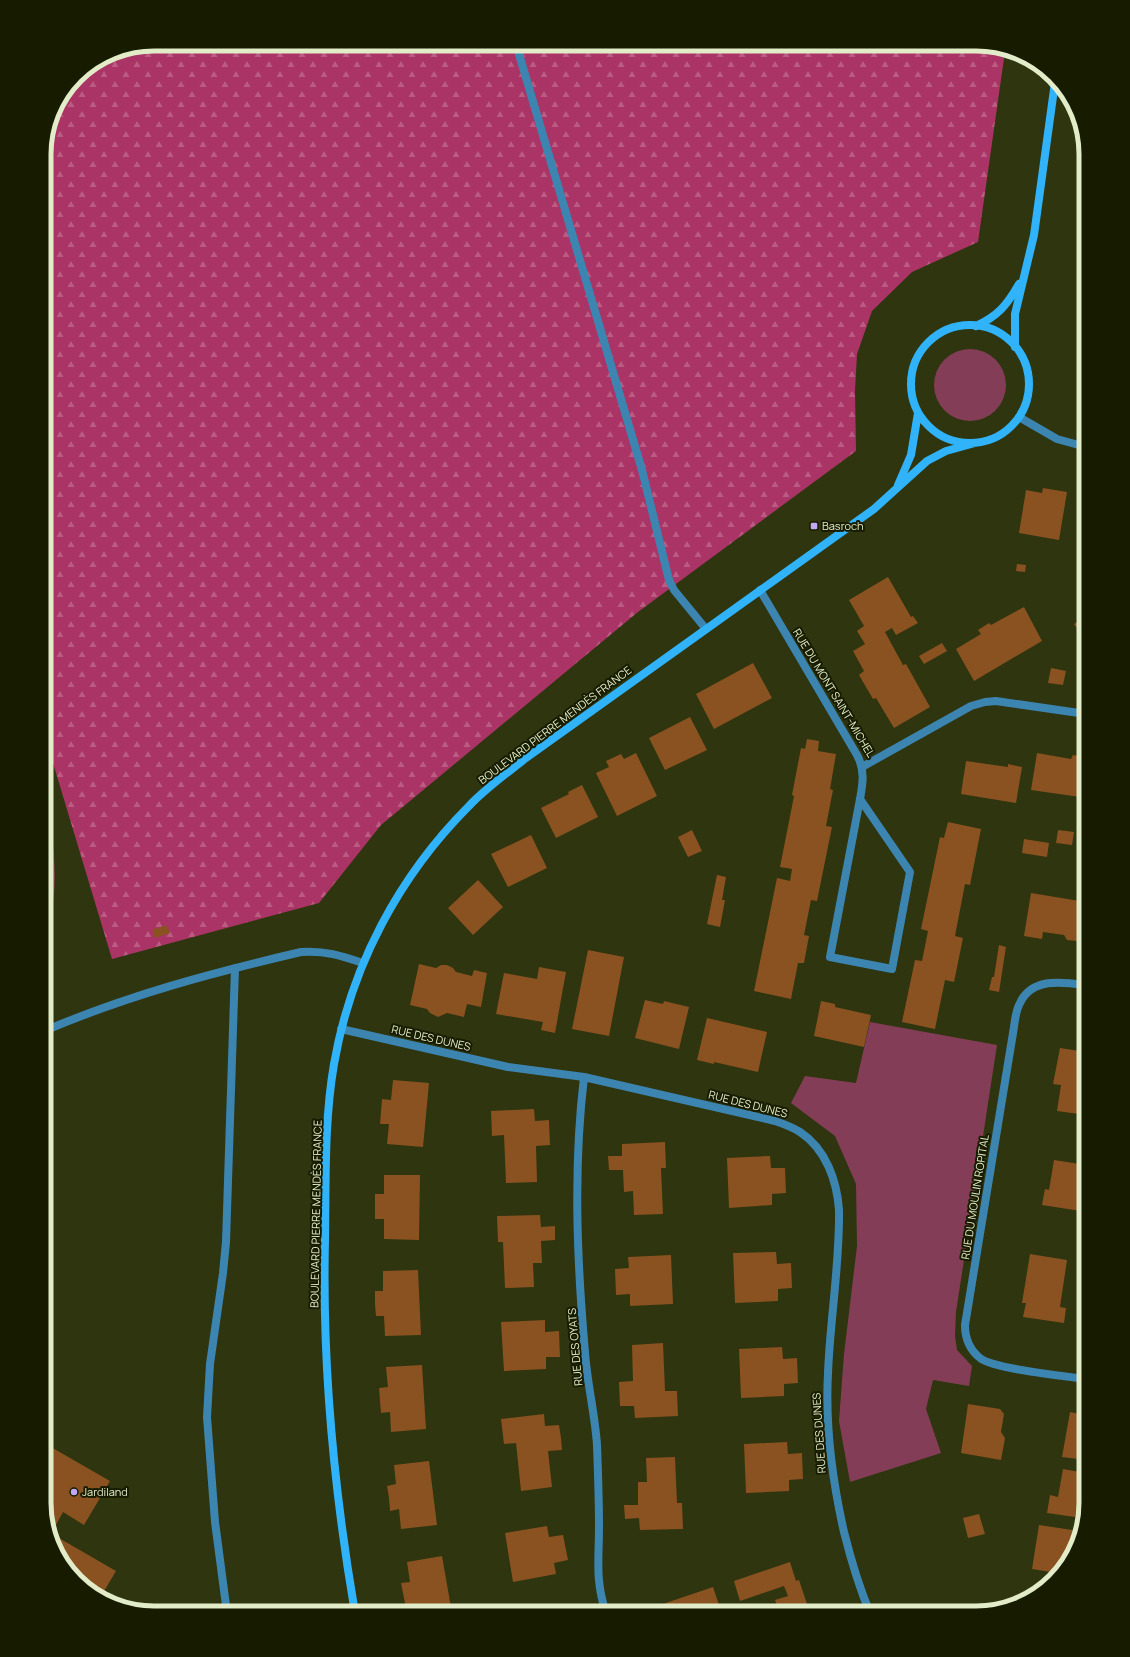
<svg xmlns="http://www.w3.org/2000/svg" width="1130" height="1657" font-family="Manrope,sans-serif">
  <defs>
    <pattern id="forest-firs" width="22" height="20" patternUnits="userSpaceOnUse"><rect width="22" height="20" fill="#ab3466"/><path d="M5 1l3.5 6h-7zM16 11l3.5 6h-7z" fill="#ba5b81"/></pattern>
  </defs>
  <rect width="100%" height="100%" fill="#2e350f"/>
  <path fill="#843d57" d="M934 385a36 36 0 1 1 72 0a36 36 0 1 1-72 0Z
    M 44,791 C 53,836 63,891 44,935 Z
    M 870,1022 L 997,1045 L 956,1312 L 955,1336 L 957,1350 L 972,1366 L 969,1386 L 933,1380 L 926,1409 L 941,1453 L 850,1482 L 839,1421 L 844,1354 L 857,1246 L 856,1184 L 835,1136 L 791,1103 L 805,1076 L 856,1083 Z"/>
  <path fill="url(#forest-firs)" d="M 154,44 L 983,44 L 1005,51 L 978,242 L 912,272 L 872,311 L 857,354 L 855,390 L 856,451 L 638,612 L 381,825 L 319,903 L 112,959 L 44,733 L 44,147 L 52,112 L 76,76 L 112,52 Z"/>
  <path fill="#8a5220" d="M 1043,488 L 1067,492 L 1059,540 L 1019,533 L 1026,490 L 1042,493 Z
    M 1017,564 L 1026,565 L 1025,572 L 1016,571 Z
    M 888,577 L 911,617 L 913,616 L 918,623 L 896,635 L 892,628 L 885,632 L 903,665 L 906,664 L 930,707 L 894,728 L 876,698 L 873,699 L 859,675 L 864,671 L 853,651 L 865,644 L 857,631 L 864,626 L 849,600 Z
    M 1086,603 L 1086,642 L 1074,624 L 1085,617 L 1078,608 Z
    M 1024,607 L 1042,641 L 974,681 L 956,649 L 981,634 L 978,630 L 989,623 L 991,625 Z
    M 942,643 L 947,651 L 924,664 L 919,656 Z
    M 753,663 L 772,698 L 714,729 L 696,694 Z
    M 1051,668 L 1066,671 L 1063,685 L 1048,683 Z
    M 690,717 L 707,750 L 665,770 L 649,738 Z
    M 807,739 L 819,741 L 818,751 L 836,754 L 830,789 L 833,790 L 826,826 L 832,827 L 817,901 L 811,900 L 804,935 L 809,936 L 804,963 L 798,963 L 791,999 L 754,991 L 777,878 L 790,881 L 792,869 L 780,867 L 794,796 L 792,795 L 801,748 L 805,749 Z
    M 636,753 L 657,796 L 617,816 L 596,773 L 609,767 L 606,761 L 621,754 L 624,759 Z
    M 1037,753 L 1071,759 L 1073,755 L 1086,757 L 1086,803 L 1079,802 L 1080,797 L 1031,790 Z
    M 966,761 L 1008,767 L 1008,764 L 1022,767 L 1016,803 L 961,794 Z
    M 582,785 L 598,817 L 556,838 L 541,808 L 569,794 L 568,792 Z
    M 948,822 L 981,829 L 970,885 L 965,884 L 955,936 L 963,938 L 954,982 L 945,980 L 935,1029 L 902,1022 L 915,960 L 922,961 L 928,931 L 921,929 L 940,837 L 944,838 Z
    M 692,830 L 702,851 L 688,857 L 678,837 Z
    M 1058,830 L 1074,832 L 1072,845 L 1056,843 Z
    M 531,835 L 547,868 L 508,887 L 491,854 Z
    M 1024,839 L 1049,843 L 1047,857 L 1022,853 Z
    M 717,875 L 726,877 L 722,900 L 725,900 L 720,927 L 707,924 Z
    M 478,880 L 503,907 L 473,935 L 448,908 Z
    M 1031,893 L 1086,902 L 1086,913 L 1082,938 L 1077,941 L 1067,940 L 1064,935 L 1043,932 L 1042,939 L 1024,936 Z
    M 167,925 L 170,933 L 155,938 L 152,930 Z
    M 999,945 L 1006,947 L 999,992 L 989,990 L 992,977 L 994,977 Z
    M 588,950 L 624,957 L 609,1036 L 572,1029 Z
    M 419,964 L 436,968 L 441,965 L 447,965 L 453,968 L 456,972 L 472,976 L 474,970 L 487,973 L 481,1007 L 467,1004 L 464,1017 L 447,1013 L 438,1017 L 430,1013 L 427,1009 L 410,1005 Z
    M 539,967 L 566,972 L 555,1033 L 541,1030 L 543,1022 L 496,1014 L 504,973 L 537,979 Z
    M 645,1000 L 663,1004 L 664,1001 L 689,1007 L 679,1049 L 635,1038 Z
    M 821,1001 L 835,1004 L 835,1007 L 871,1015 L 864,1047 L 814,1036 Z
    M 707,1018 L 767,1032 L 758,1072 L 714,1062 L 714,1064 L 697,1060 Z
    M 1060,1048 L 1086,1052 L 1086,1115 L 1057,1111 L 1061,1085 L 1053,1084 Z
    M 393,1080 L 429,1083 L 423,1147 L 387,1144 L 389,1124 L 380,1124 L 382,1099 L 391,1100 Z
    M 534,1109 L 535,1121 L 549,1120 L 550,1145 L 536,1146 L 537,1182 L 506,1183 L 504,1135 L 492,1136 L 491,1111 Z
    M 665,1142 L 666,1168 L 661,1168 L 663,1214 L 634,1215 L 633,1191 L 624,1192 L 623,1170 L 609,1170 L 608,1156 L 622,1156 L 622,1144 Z
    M 770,1156 L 771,1168 L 785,1168 L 786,1193 L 772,1194 L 772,1205 L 729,1208 L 727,1158 Z
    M 1054,1160 L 1086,1165 L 1086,1182 L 1081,1211 L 1042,1205 L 1045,1189 L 1049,1190 Z
    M 384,1175 L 420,1175 L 419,1240 L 384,1239 L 384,1219 L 375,1219 L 375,1194 L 384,1194 Z
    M 540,1215 L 541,1227 L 555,1226 L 555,1240 L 541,1241 L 542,1263 L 533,1263 L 534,1287 L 505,1288 L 503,1242 L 498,1242 L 497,1216 Z
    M 776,1252 L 777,1264 L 791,1263 L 792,1288 L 778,1289 L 778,1301 L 735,1303 L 733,1253 Z
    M 1030,1254 L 1067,1260 L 1060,1307 L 1066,1308 L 1064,1323 L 1023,1317 L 1026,1303 L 1022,1303 Z
    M 671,1255 L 673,1304 L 630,1306 L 630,1294 L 616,1295 L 615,1269 L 629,1268 L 628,1257 Z
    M 418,1270 L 421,1335 L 385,1336 L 384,1316 L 376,1316 L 375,1304 L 375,1291 L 383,1291 L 383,1271 Z
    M 545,1320 L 545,1332 L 559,1331 L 560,1357 L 546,1357 L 546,1369 L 504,1371 L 501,1322 Z
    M 663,1343 L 665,1391 L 677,1391 L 678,1416 L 635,1418 L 634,1406 L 620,1406 L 619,1382 L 633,1381 L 632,1345 Z
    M 782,1347 L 783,1359 L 797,1358 L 798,1383 L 784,1384 L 784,1396 L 741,1398 L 739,1349 Z
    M 422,1365 L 426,1429 L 391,1432 L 390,1412 L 381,1413 L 379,1388 L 388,1387 L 386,1367 Z
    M 968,1404 L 1000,1409 L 1004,1414 L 1001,1432 L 1005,1438 L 1001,1460 L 961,1453 Z
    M 1070,1412 L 1086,1415 L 1086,1460 L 1062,1457 Z
    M 544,1414 L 545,1426 L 559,1425 L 561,1438 L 562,1450 L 548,1451 L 552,1487 L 521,1491 L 516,1443 L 504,1444 L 501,1419 Z
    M 787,1442 L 788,1454 L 802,1453 L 803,1479 L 789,1480 L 789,1491 L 746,1493 L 744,1444 Z
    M 44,1443 L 110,1481 L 84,1525 L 63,1512 L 52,1532 L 44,1503 Z
    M 675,1457 L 677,1503 L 682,1503 L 683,1529 L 640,1530 L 639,1518 L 625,1519 L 624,1505 L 638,1505 L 638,1482 L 647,1482 L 646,1458 Z
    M 429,1461 L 437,1525 L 401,1529 L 399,1509 L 390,1511 L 389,1498 L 387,1486 L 396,1484 L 394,1465 Z
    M 1063,1469 L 1086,1473 L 1086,1503 L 1082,1518 L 1047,1513 L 1050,1495 L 1058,1497 Z
    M 979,1514 L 985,1534 L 968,1538 L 963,1518 Z
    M 1039,1525 L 1079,1531 L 1071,1558 L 1057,1573 L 1032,1569 Z
    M 547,1526 L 549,1537 L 563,1535 L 568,1560 L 554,1563 L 556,1574 L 513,1582 L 505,1533 Z
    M 52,1534 L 116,1571 L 100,1598 L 59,1558 Z
    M 442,1556 L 452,1613 L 416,1613 L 414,1607 L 406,1608 L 401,1583 L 410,1582 L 407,1562 Z
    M 790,1562 L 796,1581 L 799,1580 L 807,1604 L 802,1605 L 805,1613 L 775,1613 L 779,1611 L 775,1600 L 788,1596 L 784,1586 L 740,1601 L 734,1581 Z
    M 713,1587 L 720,1608 L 704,1613 L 659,1613 L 657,1606 Z"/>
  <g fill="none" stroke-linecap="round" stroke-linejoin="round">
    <path stroke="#3d85b1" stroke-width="8" d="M 516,44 L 642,470 L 669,580 L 674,590 L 706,629
      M 44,1031 C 129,995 211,973 301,952 C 324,950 342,956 363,963
      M 227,1613 L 215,1522 L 207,1417 L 210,1364 L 223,1273 L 226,1242 L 235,968"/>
    <path stroke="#3d85b1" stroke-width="8" d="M 1019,417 L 1057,439 L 1086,447
      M 760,590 L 857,755 C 865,770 863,783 860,799 L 830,957 L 892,969 L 910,872 L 860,799
      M 862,767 L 971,706 L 985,702 L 996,701 L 1086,714
      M 341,1029 L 508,1067 L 584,1077 L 775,1121 C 784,1124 792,1127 800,1132 C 826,1149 837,1181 839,1210 C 840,1263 830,1320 828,1373 C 825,1428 832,1479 844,1532 C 851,1560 859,1587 870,1613
      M 584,1077 C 573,1169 577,1261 585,1352 C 587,1383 595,1414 597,1445 C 598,1472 599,1499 599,1526 C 599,1560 595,1580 606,1613
      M 1086,1379 C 1065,1376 993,1369 980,1358 C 970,1350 965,1338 965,1325 L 1014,1027 C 1015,1019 1016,1010 1020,1003 C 1032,977 1063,982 1086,985"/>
    <path stroke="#31b3fa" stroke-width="8" d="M911 384a59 59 0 1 1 118 0a59 59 0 1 1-118 0Z
      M 976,326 C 998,316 1007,305 1019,284
      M 1015,347 L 1015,314 L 1034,235 L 1055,82
      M 898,485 L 911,455 L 918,413
      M 355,1613 C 334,1490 322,1365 325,1240 C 326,1181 324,1122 334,1064 C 351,966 399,876 469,806 C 486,788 506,774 526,758 L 874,509 L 927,461 L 946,451 L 975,443"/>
  </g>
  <g fill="#c1a8f3" stroke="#171c01" stroke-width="1.5">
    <rect x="810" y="522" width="8" height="8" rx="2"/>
    <circle cx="74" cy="1492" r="4"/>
  </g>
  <g text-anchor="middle" stroke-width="4" stroke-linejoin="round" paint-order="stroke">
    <g font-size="11" fill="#e3ecc8" stroke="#171c01" text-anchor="start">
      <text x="822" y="530">Basroch</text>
      <text x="82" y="1496">Jardiland</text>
    </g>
    <g font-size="11" fill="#e3ecc8" stroke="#171c01">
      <text transform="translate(834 693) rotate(59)" y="4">RUE DU MONT SAINT-MICHEL</text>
      <text transform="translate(555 725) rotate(-37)" y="4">BOULEVARD PIERRE MENDÈS FRANCE</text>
      <text transform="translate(431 1038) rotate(13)" y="4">RUE DES DUNES</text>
      <text transform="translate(748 1104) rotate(14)" y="4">RUE DES DUNES</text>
      <text transform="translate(975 1197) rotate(-81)" y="4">RUE DU MOULIN ROPITAL</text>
      <text transform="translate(316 1214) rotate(-89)" y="4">BOULEVARD PIERRE MENDÈS FRANCE</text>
      <text transform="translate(575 1347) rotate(-95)" y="4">RUE DES OYATS</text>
      <text transform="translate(819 1433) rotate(-94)" y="4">RUE DES DUNES</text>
    </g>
  </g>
  <path d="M0 0H1130V1657H0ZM154 51H976A103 103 0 0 1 1079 154V1503A103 103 0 0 1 976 1606H154A103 103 0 0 1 51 1503V154A103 103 0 0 1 154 51Z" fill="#171c01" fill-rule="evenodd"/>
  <path fill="none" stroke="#e3ecc8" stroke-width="5" d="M154 51H976A103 103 0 0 1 1079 154V1503A103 103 0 0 1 976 1606H154A103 103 0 0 1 51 1503V154A103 103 0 0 1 154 51Z"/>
</svg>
